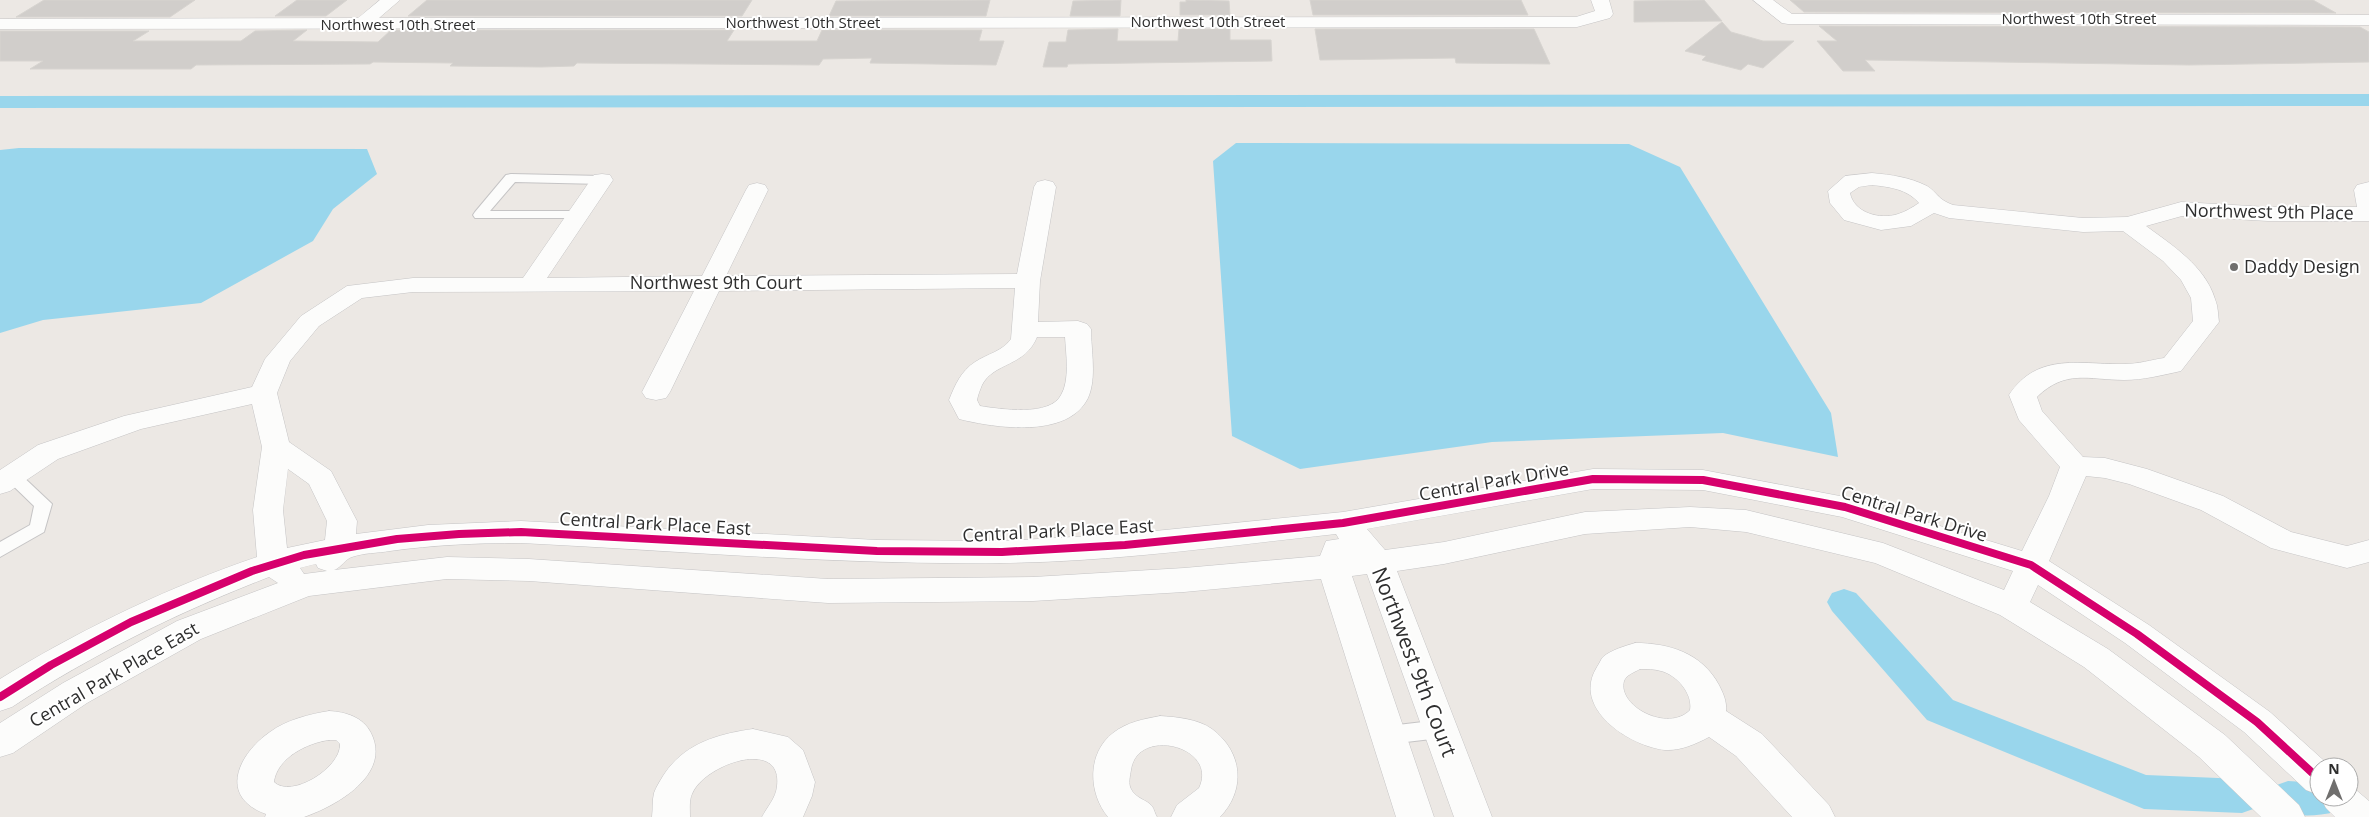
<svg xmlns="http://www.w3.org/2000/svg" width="2369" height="817" font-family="'Open Sans',sans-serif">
  <rect width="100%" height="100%" fill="#ece8e4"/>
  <path fill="#99d6ec" d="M 1236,143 L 1629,144 L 1680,167 L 1831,413 L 1838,457 L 1723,433 L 1492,442 L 1300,469 L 1232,436 L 1213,161 Z
    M 19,148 L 367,149 L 377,174 L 333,209 L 313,241 L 201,303 L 43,320 L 0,333 L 0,150 Z"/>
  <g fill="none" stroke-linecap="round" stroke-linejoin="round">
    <path fill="#99d6ec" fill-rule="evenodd" d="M 2369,94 L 2369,106 L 0,108 L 0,96 Z
      M 1844,589 L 1856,593 L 1953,700 L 2146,775 L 2242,779 L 2256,784 L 2262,796 L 2256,808 L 2242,813 L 2144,809 L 1927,720 L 1832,611 L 1827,602 L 1832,593 Z
      M 2288,781 L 2319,783 L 2319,797 L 2339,797 L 2341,800 L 2335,812 C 2315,817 2294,817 2274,810 L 2268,798 L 2274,786 Z"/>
  </g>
  <path fill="#d1cecb" stroke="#d7d4d0" d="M 44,0 L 195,0 L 170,17 L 16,17 Z
    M 297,0 L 347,0 L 326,16 L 275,16 Z
    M 427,0 L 752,0 L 742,16 L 408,16 Z
    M 990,0 L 986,16 L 829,16 L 836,1 Z
    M 1121,0 L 1120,16 L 1070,16 L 1073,1 Z
    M 1186,0 L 1229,1 L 1230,15 L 1180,15 L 1180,2 L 1186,2 Z
    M 1310,0 L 1521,0 L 1528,15 L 1313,15 Z
    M 1704,0 L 1722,21 L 1634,22 L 1634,1 Z
    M 1790,0 L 2313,0 L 2336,13 L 1804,12 Z
    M 1722,22 L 1731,32 L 1763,41 L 1794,41 L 1763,68 L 1748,64 L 1741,70 L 1702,60 L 1706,56 L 1685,51 Z
    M 1819,26 L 2360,27 L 2369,32 L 2369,62 L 2189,65 L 1865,60 L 1875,71 L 1843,71 L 1817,41 L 1837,41 Z
    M 1118,29 L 1117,41 L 1178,41 L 1179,29 L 1230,29 L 1230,40 L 1271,40 L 1272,61 L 1068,64 L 1067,67 L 1043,67 L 1049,42 L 1066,42 L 1068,30 Z
    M 1315,29 L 1534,29 L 1550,64 L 1456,63 L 1455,58 L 1320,60 Z
    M 307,30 L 293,41 L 378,42 L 391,30 L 734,30 L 727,41 L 817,41 L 822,30 L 982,30 L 979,41 L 1004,41 L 996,65 L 870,63 L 872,58 L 823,59 L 819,65 L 577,63 L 574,66 L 541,67 L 450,66 L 453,63 L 373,62 L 370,64 L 196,65 L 191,69 L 30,69 L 43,61 L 0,61 L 0,31 L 149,31 L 133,41 L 241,41 L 255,31 Z"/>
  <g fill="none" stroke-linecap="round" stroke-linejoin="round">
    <defs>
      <path id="lane" d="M 511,174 L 602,176 L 608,180 L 602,184 L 515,182 L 490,211 L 578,211 L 583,212 L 585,215 L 583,218 L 475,218 L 473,215 L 475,212 L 506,175 Z
        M 12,470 L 18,472 L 52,504 L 44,532 L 0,557 L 0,542 L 30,525 L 34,506 L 3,476 L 6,472 Z
        M 1440,720 L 1447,723 L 1451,729 L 1447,735 L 1440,738 L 1389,744 L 1382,741 L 1378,735 L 1382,729 L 1389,726 Z"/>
      <path id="street" d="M 380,0 L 400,0 L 379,18 L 1576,17 L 1595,11 L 1591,0 L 1609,0 L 1613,14 L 1610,18 L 1577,27 L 0,29 L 0,19 L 358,18 Z
        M 1753,0 L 1773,0 L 1792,14 L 2369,15 L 2369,25 L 1788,24 L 1782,23 Z
        M 1872,173 C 1892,175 1909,177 1927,186 C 1938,193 1937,199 1953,205 L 2083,218 L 2127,217 L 2181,202 L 2268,207 L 2357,207 L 2354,190 L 2357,185 L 2369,182 L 2369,221 L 2268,221 L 2182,216 L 2146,226 C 2172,245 2205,266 2215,299 C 2218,306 2218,314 2219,322 L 2181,371 C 2163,375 2143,380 2124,380 C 2088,380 2066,369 2037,397 L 2042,411 L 2083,457 L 2105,458 L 2147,469 L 2223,496 L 2291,532 L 2347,546 L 2369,540 L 2369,562 L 2347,568 L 2271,548 L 2201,510 L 2129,484 L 2105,478 L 2086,476 L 2049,561 L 2149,625 L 2270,712 L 2331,767 L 2319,767 L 2319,795 L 2306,790 L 2244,732 L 2125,643 L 2038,585 L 2030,602 L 2108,649 L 2225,735 L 2299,805 L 2305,817 L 2261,817 L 2199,757 L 2084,667 L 2000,615 L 1875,563 L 1746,532 L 1690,527 L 1585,534 L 1444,564 L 1397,571 L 1492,817 L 1454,817 L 1367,574 L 1352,576 L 1434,817 L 1396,817 L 1321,579 L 1184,592 L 1033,601 L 828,603 L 529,581 L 447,579 L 309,596 L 201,639 L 87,703 L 13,753 L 0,757 L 0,723 L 63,683 L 177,621 L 278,583 L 269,577 C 179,612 93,654 12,707 L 0,711 L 0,679 L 13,671 C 90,625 172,586 257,557 L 253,510 L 262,447 L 252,404 L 141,429 L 58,459 L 10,491 L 0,494 L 0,470 L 38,445 L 124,416 L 252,387 L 265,359 L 301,316 L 347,286 L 413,278 L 523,278 L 594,175 L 602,174 L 610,175 L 613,180 L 547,278 L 702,276 L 746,190 L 749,185 L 757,183 L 765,185 L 768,190 L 726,276 L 1017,274 L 1034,187 L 1037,182 L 1045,180 L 1053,182 L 1056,187 L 1040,281 L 1038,322 L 1078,321 L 1087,324 L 1091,329 C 1091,350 1097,378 1088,398 C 1068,439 995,428 959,419 L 949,400 C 955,385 961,371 975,362 C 987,354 1003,351 1011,339 L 1015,288 L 719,291 L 670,392 L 666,398 L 656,400 L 646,398 L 642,392 L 694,291 L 413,292 L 362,298 L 319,326 L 290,361 L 277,393 L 289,442 L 331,471 L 357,521 L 356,534 L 428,525 L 521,521 L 877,540 L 1002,541 L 1125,534 L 1343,512 L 1593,469 L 1703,470 L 1845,497 L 2022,551 L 2049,496 L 2060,467 L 2019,420 L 2009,395 C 2038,351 2082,365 2125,364 C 2138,364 2151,360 2164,358 L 2193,321 L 2191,298 L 2181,280 L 2163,261 L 2123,231 L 2083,232 L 1949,218 L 1934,213 L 1911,226 L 1881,230 L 1844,220 L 1830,203 L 1828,191 L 1845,176 ZM 1872,185 C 1890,187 1907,189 1919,203 C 1913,207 1905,212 1898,214 C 1880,220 1854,213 1850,193 L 1859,187 ZM 1037,337 L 1065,337 C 1066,354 1070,380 1061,395 C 1050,417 1000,409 980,406 L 977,400 C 978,395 980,390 982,385 C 994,362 1025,367 1037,337 ZM 288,469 L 309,484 L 327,521 L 325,540 L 287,548 L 283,510 ZM 1593,489 L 1703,490 L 1842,517 L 2013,571 L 2004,590 L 1883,543 L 1746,510 L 1690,507 L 1585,512 L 1444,542 L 1385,550 L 1367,529 ZM 1336,534 L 1339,539 L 1326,541 L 1320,556 L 1184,568 L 1033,577 L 828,579 L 529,559 L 447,557 L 334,570 C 342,567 345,559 352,557 C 363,553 378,553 390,551 C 433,545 477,543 521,543 C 681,551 841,565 1001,563 C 1112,562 1224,546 1336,534 ZM 316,564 L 318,568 L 327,571 L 304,574 L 300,568 Z
        M 1635,643 C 1669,643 1702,653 1719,685 C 1723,693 1727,701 1726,711 L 1762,734 L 1829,805 L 1835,817 L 1792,817 L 1736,756 L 1709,737 C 1696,744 1680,751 1665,750 C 1629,746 1571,708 1597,667 C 1599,664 1601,659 1603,657 C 1611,650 1625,646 1635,643 ZM 1640,669 C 1647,669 1654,669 1661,671 C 1677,675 1693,694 1690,710 C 1668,733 1617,706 1624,681 C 1626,675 1635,672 1640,669 Z
        M 329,711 C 346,712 363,717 371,733 C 392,775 336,806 304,817 C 295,817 275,817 265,817 L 266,814 C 218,797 238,754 270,732 C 286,720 310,714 329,711 ZM 329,740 L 336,740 L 340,744 C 341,768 291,799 274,782 C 277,758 307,743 329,740 Z
        M 1160,716 C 1177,717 1198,719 1212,729 C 1243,752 1246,790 1220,817 L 1171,817 L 1177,805 L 1199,788 C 1219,746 1137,726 1131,770 C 1130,776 1128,784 1131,789 C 1135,798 1147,800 1152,806 C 1154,809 1155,814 1157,817 L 1108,817 C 1088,793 1087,753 1113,733 C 1127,722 1144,719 1160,716 Z
        M 753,729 L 788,737 L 803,750 L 815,782 L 812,796 L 803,817 L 762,817 C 767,807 776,798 777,786 C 783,737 704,764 692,794 C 689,800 690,810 690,817 L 652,817 C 653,809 652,801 654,793 C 656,787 660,781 663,776 C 683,744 717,734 753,729 Z
        M 2349,784 L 2369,801 L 2369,817 L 2335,817 L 2326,808 L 2320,797 L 2349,797 Z"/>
    </defs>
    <use href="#lane" stroke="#c5c4c5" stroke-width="2"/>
    <use href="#street" stroke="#c5c4c5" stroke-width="1"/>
    <use href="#lane" fill="#fcfcfb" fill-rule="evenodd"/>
    <use href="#street" fill="#fcfcfb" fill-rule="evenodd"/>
    <defs>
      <path id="cycleway" d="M 0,697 L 51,665 L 131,622 L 252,571 L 304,555 L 397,539 L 459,534 L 521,532 L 877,551 L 1002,552 L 1125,545 L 1343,523 L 1593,479 L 1703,480 L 1845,507 L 2031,565 L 2137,634 L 2257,722 L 2319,779"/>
    </defs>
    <use href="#cycleway" stroke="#fff" stroke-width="11"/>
    <use href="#cycleway" stroke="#d6006c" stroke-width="8"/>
  </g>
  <circle fill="#706f6e" stroke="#fff" stroke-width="2" cx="2234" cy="267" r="5"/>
  <g text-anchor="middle" stroke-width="4" stroke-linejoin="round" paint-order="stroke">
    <g font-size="15" fill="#2e2e2e" stroke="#fff">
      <text x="2079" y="24">Northwest 10th Street</text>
      <text x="1208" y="27">Northwest 10th Street</text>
      <text x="803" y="28">Northwest 10th Street</text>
      <text x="398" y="30">Northwest 10th Street</text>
    </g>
    <g font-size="18" fill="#2e2e2e" stroke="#fff">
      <text transform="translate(2269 212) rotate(1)" y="6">Northwest 9th Place</text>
      <text x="716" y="289">Northwest 9th Court</text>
      <text transform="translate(1494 482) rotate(-10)" y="6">Central Park Drive</text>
      <text transform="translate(1914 514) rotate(17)" y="6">Central Park Drive</text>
      <text transform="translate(655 524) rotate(3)" y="6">Central Park Place East</text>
      <text transform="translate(1058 531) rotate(-3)" y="6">Central Park Place East</text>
      <text transform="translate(114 675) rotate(-30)" y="6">Central Park Place East</text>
    </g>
    <g font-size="18" fill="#2e2e2e" stroke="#fff" text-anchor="start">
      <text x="2244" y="273">Daddy Design</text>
    </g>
    <g font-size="21" fill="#2e2e2e" stroke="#fff">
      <text transform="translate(1414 662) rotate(69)" y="7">Northwest 9th Court</text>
    </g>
  </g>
  <g transform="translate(2334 782)"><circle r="24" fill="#ffffff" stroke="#ababab"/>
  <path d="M0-4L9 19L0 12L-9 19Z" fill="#706f6e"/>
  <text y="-8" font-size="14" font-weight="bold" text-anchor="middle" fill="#2e2e2e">N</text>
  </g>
</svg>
